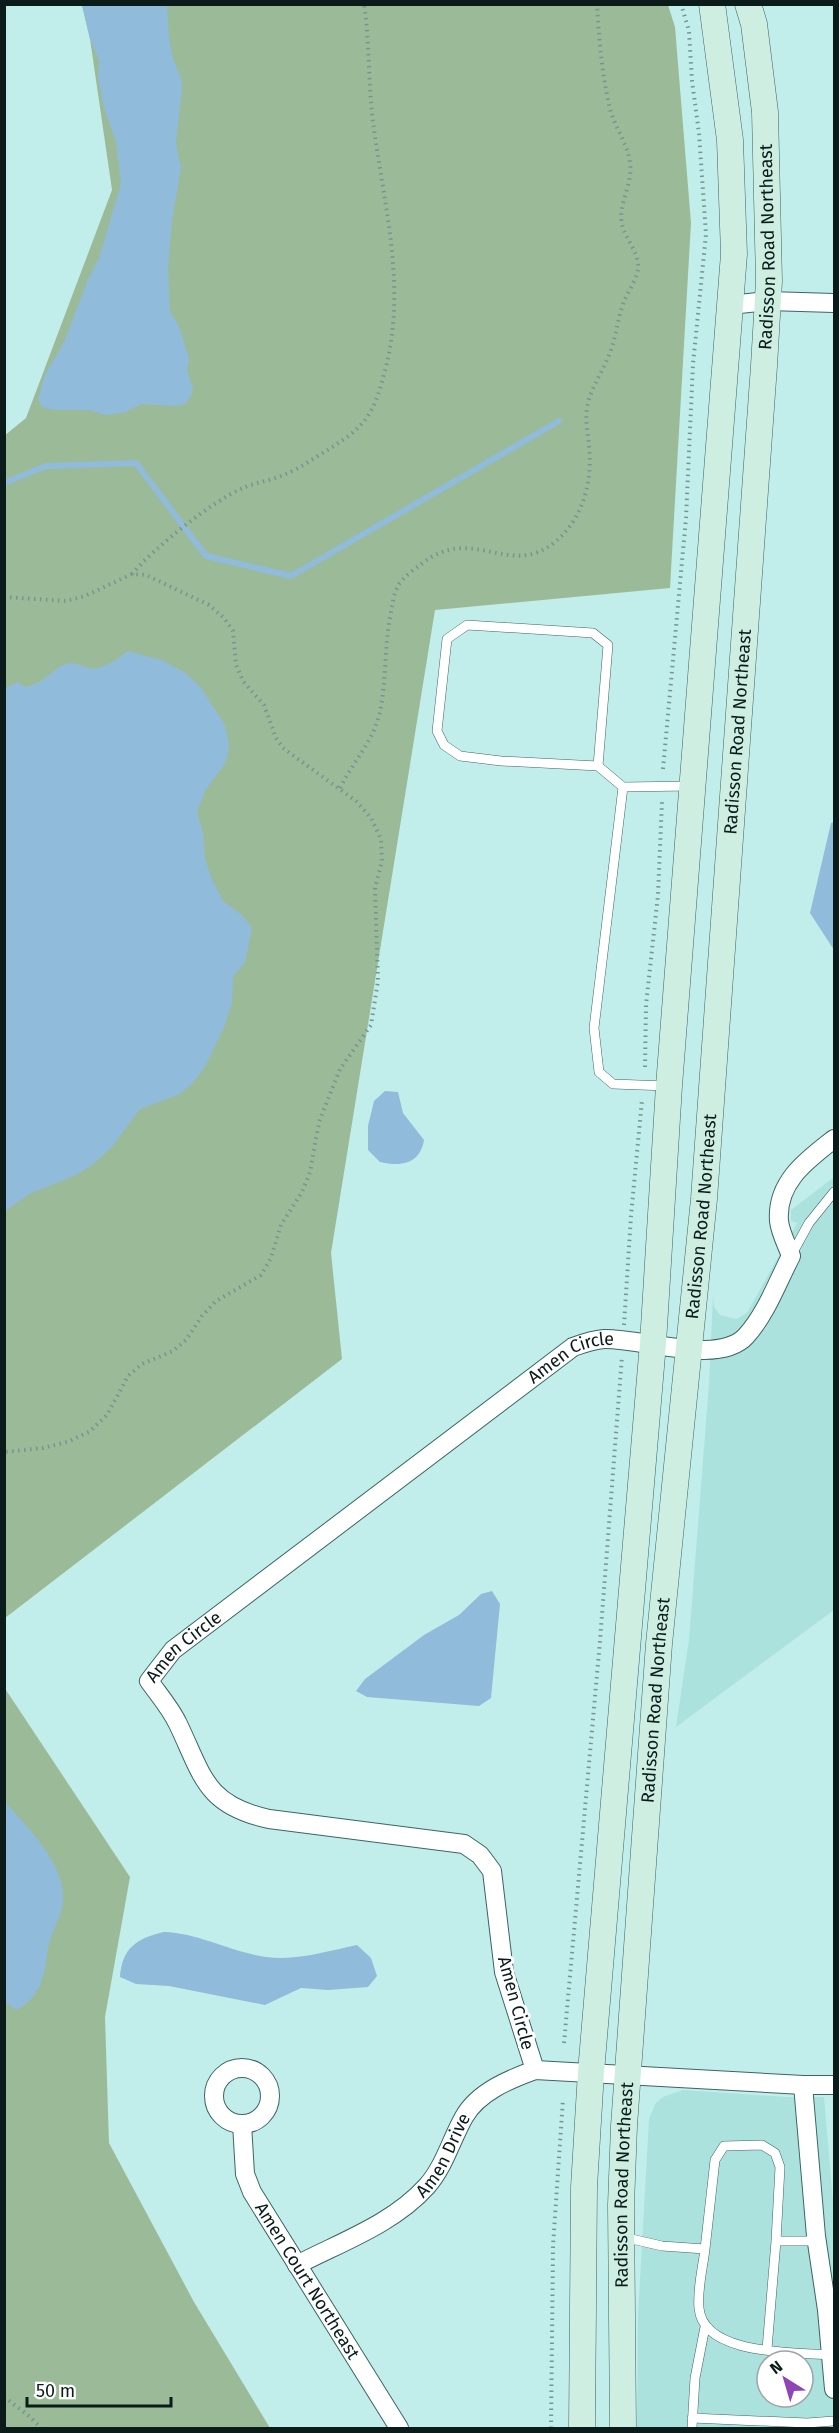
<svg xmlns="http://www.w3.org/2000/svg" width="839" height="2433" font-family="'Fira Sans',sans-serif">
  <rect width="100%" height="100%" fill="#c1eeeb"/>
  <path fill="#ace2de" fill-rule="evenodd" d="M 834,1177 L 834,1610 L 676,1727 L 689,1639 L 709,1384 L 713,1295 L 714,1307 L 720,1315 L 736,1319 L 747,1313 L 797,1223 L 791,1221 L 791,1210 Z
    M 683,2090 L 786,2097 L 824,2097 L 834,2213 L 834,2428 L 637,2428 L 638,2316 L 649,2119 L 655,2104 L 663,2097 ZM 767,2361 L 803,2361 L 803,2397 L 767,2397 Z"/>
  <path fill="#9bbb98" d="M 82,5 L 668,5 L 675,27 L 691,223 L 670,588 L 435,610 L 331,1253 L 342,1359 L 5,1618 L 4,436 L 26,418 L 112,190 L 90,39 Z
    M 4,1687 L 130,1877 L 105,2017 L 109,2143 L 194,2302 L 270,2428 L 5,2428 Z"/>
  <path fill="#90bbda" d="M 82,5 L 167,5 L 169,38 L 173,59 L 181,78 L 182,90 L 176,143 L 181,168 L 172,220 L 168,268 L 170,311 L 180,329 L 189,359 L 187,371 L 193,388 L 191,396 L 185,404 L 177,406 L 141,404 L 126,412 L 106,415 L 89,410 L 56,410 L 42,407 L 38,399 L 45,375 L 64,342 L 89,277 L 99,258 L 121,184 L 116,142 L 104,108 L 98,78 L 99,60 L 90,39 Z
    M 128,651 L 161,660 L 186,673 L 201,688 L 225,725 L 229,745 L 226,762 L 205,791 L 197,812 L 203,833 L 205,858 L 211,877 L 223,901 L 242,915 L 252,928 L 245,962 L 233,977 L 232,1002 L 225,1025 L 205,1067 L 191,1085 L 178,1095 L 140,1109 L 111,1148 L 92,1165 L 74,1176 L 29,1194 L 5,1211 L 5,688 L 18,682 L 25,687 C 46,683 51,669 66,664 C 74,661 81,666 89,668 C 102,671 117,659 128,651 Z
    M 834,822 L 834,950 L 810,913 L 831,823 Z
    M 385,1091 L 398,1092 L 403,1113 L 424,1140 C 420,1164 401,1167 380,1162 L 368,1150 L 368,1126 L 374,1101 Z
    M 492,1591 L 500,1604 L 491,1698 L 479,1706 L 367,1697 L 356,1691 L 365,1679 L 424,1635 L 459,1615 L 481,1594 Z
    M 4,1800 C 27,1828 65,1862 63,1901 C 62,1917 50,1933 48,1949 C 44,1975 42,1997 16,2010 L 5,2002 Z
    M 164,1932 C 199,1933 231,1952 266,1957 C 298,1961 327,1951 357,1945 L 371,1958 L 377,1976 L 368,1987 L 328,1990 L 301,1988 L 265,2005 L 169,1986 L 136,1984 L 120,1977 C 122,1948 137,1938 164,1932 Z"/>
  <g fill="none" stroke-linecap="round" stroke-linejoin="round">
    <path stroke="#90bbda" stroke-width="6" d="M 4,483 L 46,466 L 136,463 L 206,556 L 291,576 L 559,421"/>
    <defs>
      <path id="lane" d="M 598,766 L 608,645 L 593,633 L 467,625 L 447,639 L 437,731 L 444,745 L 460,756 L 501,761 L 598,766 L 623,787
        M 667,1086 L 613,1084 L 599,1072 L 594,1028 L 623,787 L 691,786
        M 792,1254 L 809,1223 L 834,1192
        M 623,2237 L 662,2246 L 705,2249 C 703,2267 697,2289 699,2308 C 703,2356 796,2352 831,2355
        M 705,2249 L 715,2160 L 724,2146 L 762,2145 L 775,2153 L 780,2167 L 776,2241
        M 767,2349 L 776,2241 L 816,2241
        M 692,2418 L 807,2423
        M 692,2428 L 695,2378 L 705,2327
        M 807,2428 L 807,2423 L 834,2421"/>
      <g id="street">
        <path d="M 730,305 L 768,301 L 834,303"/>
        <circle cx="242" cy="2096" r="28"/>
        <path id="s1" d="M 535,2070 L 504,1972 L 492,1871 L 480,1855 L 464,1844 L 269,1819 C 205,1805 203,1776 178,1724 C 171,1709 159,1695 149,1681 L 173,1650 L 573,1347 C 584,1343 592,1340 604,1339 C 642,1338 719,1366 746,1336 C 766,1314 777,1283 791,1256 C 787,1245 780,1232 779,1221 C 776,1182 807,1160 834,1139"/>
        <path d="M 803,2085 L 816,2236 L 827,2310 L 834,2389"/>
        <path id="s2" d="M 242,2124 L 245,2174 L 252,2192 L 399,2428"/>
        <path id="s3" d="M 297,2265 C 341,2242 393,2224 427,2186 C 444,2167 451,2140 464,2117 C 478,2092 510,2079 535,2070 L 803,2085 L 834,2085"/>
      </g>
      <g id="secondary">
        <path d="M 582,2428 L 584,2187 L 591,2072 L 653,1343 L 669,1086 L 734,254 L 730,140 L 712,4"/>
        <path id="s4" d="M 623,2428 L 621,2205 L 624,2126 L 659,1644 L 704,1199 L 764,366 L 769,281 L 765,112 L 754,24 L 748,4"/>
      </g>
    </defs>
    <use href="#lane" stroke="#3c6563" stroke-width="10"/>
    <use href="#street" stroke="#3c6563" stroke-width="20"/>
    <use href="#secondary" stroke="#3c6563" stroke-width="27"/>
    <path stroke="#749593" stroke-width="4" stroke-dasharray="1.5 4.5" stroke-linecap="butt" d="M 132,574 C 155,547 211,502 243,488 C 257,482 273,480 286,474 C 300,468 313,459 326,451 C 339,443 355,433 365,420 C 375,407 380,390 384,374 C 408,290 384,207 373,122 C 368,83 370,43 364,4
      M 4,597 L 66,601 L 85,596 L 132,574 L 146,575 L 209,605 L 224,618 L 233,631 L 236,665 L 243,681 L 264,705 L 276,738 L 283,748 L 298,759 L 356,801 L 371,818 L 381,839 L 382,861 L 375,888 L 378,981 L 371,1025 L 340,1069 L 319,1122 L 310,1172 L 302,1192 L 281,1225 L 271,1258 L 261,1275 L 216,1301 L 202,1316 L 186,1340 L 173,1351 L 142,1364 L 128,1376 L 107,1415 L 89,1432 L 67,1442 L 43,1448 L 4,1452
      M 663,769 L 686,518 L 693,364 L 706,234 L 699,133 L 692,81 L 689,31 L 681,4
      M 340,788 C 353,762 374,740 380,712 C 387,677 384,642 392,607 C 393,600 395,591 399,584 C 405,576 413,570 420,565 C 473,522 509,580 555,542 C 583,519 593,481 589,446 C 588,434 585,421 587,408 C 590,389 602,373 609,355 C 616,339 617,321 623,304 C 627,293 636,281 638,269 C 640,253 625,239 622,224 C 618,203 633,185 630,163 C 628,144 615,128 610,109 C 602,75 599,39 597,4
      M 645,1067 L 646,1005 L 658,895 L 662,801
      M 624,1325 L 631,1216 L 642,1100
      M 564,2043 L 600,1641 L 622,1356
      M 4,2397 L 28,2415 L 41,2428
      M 551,2428 L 553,2246 L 563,2099"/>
    <use href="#lane" stroke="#fff" stroke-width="9"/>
    <use href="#street" stroke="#fff" stroke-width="18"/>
    <use href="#secondary" stroke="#ceeee2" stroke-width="26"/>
  </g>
  <g text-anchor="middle" stroke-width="6" stroke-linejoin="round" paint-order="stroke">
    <g font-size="18" fill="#0a1b1a" stroke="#fff">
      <text dy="6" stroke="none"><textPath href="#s4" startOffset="2187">Radisson Road Northeast</textPath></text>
      <text dy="6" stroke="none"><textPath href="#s4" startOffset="1701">Radisson Road Northeast</textPath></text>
      <text dy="6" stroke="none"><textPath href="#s4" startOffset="1215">Radisson Road Northeast</textPath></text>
      <text dy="6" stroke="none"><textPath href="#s1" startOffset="1167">Amen Circle</textPath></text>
      <text dy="6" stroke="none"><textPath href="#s1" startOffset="681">Amen Circle</textPath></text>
      <text dy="6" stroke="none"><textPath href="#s4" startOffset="729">Radisson Road Northeast</textPath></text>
      <text transform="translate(516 2003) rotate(75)" y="6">Amen Circle</text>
      <text dy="6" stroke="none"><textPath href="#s3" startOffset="188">Amen Drive</textPath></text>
      <text dy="6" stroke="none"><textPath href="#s4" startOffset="243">Radisson Road Northeast</textPath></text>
      <text dy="6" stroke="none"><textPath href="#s2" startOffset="174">Amen Court Northeast</textPath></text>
    </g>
  </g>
  <rect width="839" height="2433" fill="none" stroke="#0a1b1a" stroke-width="12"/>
  <g transform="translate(785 2379) rotate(323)"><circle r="28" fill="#ffffff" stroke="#9da4a3" stroke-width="1.5"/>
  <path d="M0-4.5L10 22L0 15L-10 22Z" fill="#9044b6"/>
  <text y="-9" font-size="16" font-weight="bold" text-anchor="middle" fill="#0a1b1a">N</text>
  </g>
  <path d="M27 2397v9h144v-9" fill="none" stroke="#0a1b1a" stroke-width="3"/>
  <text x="36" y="2397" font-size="18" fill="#0a1b1a" stroke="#ffffff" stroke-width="4.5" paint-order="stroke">50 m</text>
</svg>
